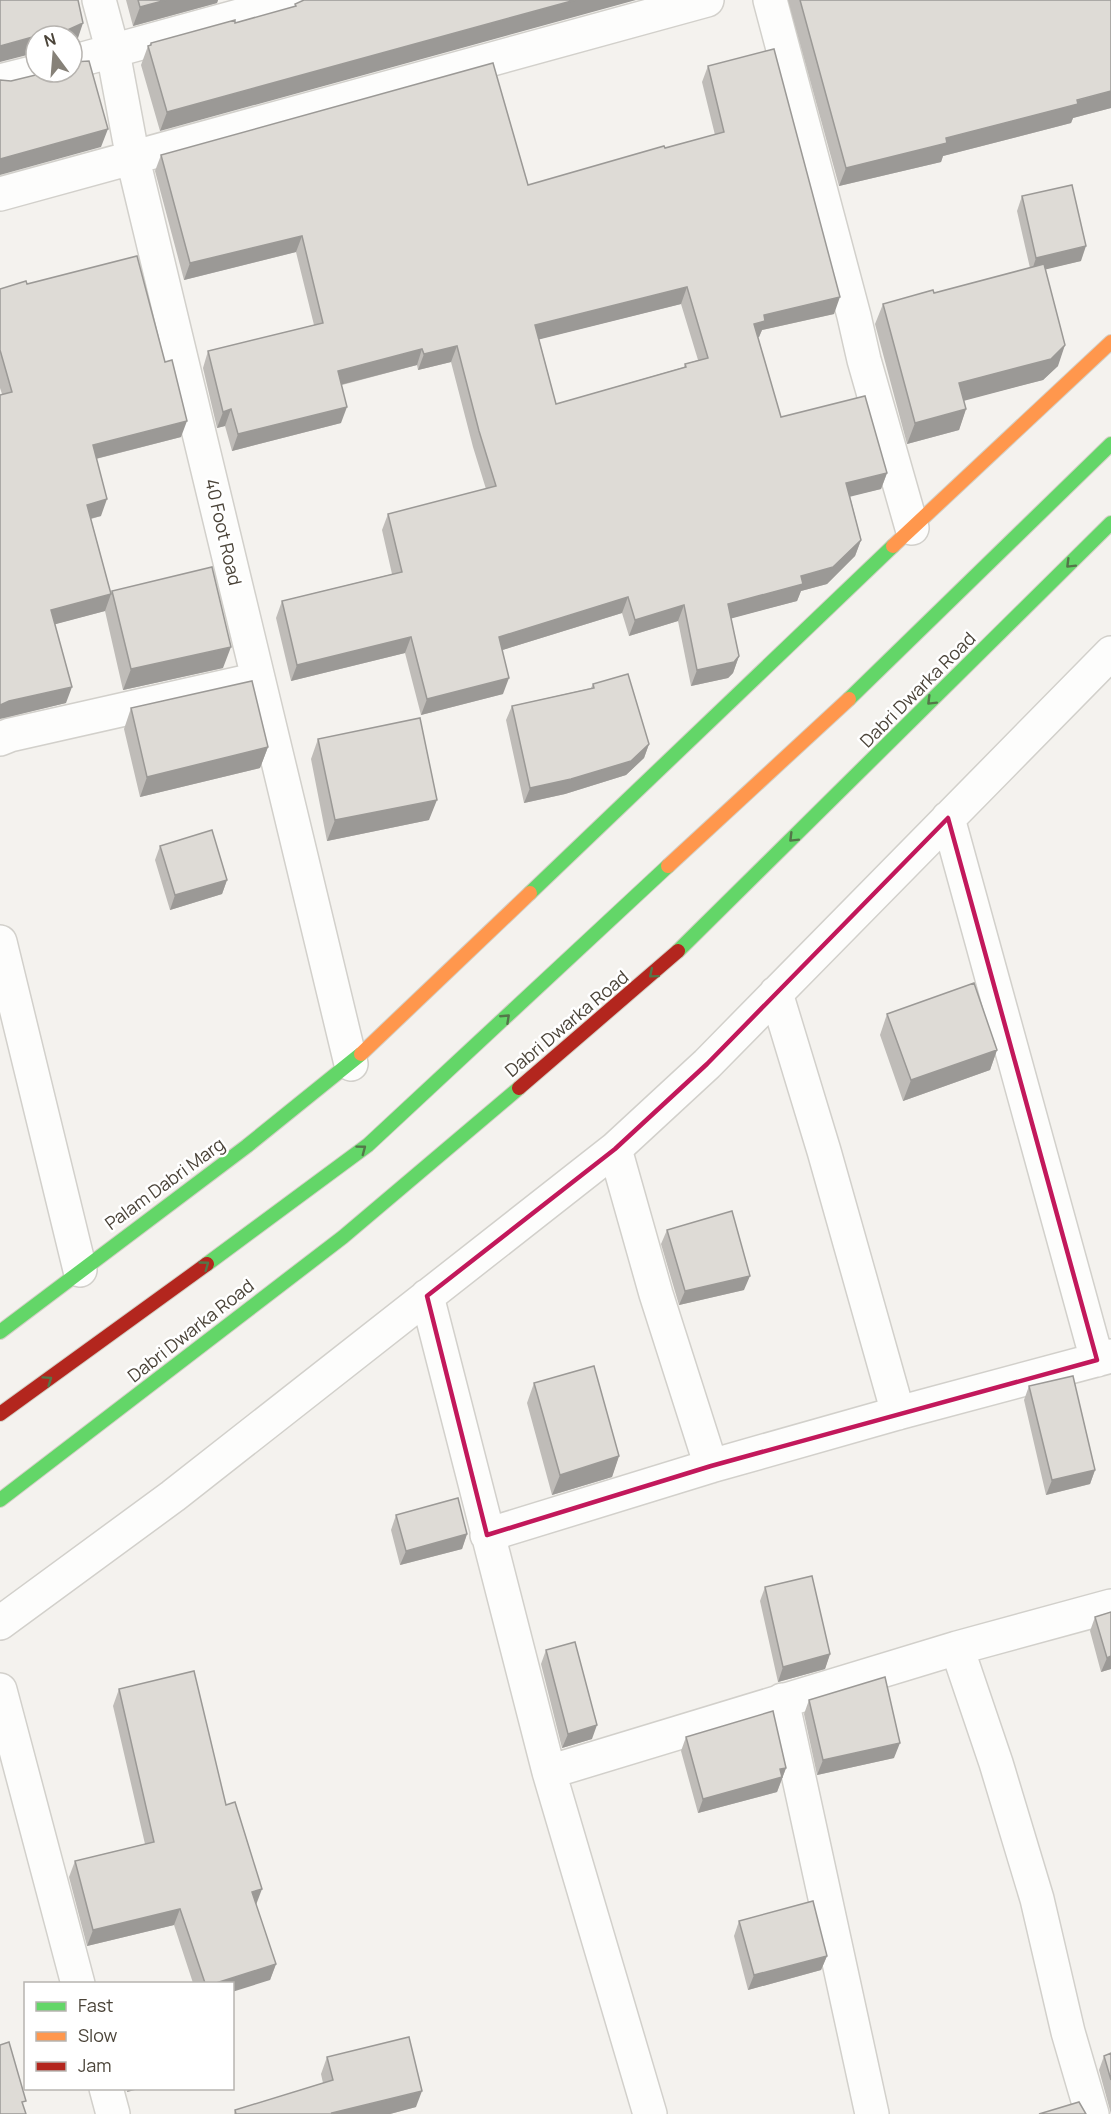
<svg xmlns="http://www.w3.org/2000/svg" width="1111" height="2114" font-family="Manrope,sans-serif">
  <rect width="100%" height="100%" fill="#f4f2ee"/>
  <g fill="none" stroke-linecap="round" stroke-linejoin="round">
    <defs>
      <path id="street" d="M 99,0 L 113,52 L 133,159 L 351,1064
        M 770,0 L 854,316 L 864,360 L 912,528
        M 72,62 L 297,0
        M 0,81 L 36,72
        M 0,194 L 707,0
        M 0,739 L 10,735 L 258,679
        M 948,818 L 1097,1360
        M 0,942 L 80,1270
        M 776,993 L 824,1151 L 898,1413
        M 615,1149 L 656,1294 L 711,1466
        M 427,1296 L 549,1772
        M 487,1535 L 711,1466 L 898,1413 L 1111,1356
        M 0,1623 L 173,1496 L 615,1149 L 707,1064 L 1111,653
        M 957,1648 L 996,1763 L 1037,1899 L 1068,2032 L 1092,2114
        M 0,1690 L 78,1984
        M 782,1700 L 872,2114
        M 106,2088 L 113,2114
        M 650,2114 L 549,1772 L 957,1648 L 1111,1606"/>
      <path id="fast" d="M 849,699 L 1111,444
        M 530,893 L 893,546
        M 678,951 L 1111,523
        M 207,1264 L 368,1145 L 668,866
        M 0,1332 L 247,1146 L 361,1054
        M 0,1500 L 343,1237 L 519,1088"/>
      <path id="slow" d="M 893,546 L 1111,342
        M 668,866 L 849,699
        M 361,1054 L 530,893"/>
      <path id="jam" d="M 519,1088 L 678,951
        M 0,1414 L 207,1264"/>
    </defs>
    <use href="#street" stroke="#d2d0cb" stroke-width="36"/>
    <use href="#fast" stroke="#d3cfc5" stroke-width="16"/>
    <use href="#slow" stroke="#d3cfc5" stroke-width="16"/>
    <use href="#jam" stroke="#d3cfc5" stroke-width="16"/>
    <use href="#street" stroke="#fdfdfc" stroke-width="33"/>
    <use href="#fast" stroke="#63d668" stroke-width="14"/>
    <use href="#slow" stroke="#ff974d" stroke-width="14"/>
    <use href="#jam" stroke="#b3261e" stroke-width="14"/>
  </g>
  <path fill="#bfbcb8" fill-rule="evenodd" d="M 126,0 L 218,0 L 217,3 L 133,26 Z
    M 304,0 L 160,131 L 141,65 L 148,46 L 150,46 L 151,43 L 235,23 L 295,7 L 295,4 Z
    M 788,0 L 1111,0 L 1111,108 L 1073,118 L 1071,123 L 943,156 L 941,162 L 839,186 Z
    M 708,66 L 834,314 L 762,330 L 759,337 L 758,337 L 781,417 L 887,473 L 881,489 L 850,496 L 861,540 L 855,556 L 827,584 L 801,591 L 797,601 L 731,618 L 739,656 L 733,673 L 728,678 L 691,686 L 678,621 L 629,636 L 622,613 L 502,650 L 503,694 L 421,715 L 405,653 L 291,681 L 276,618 L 282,601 L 392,574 L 382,530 L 388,514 L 486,489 L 473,447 L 451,362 L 418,370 L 417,365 L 342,385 L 341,423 L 232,451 L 225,426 L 217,428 L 203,368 L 208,351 L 314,325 L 296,252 L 184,280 L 155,171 L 161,155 L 528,185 L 715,135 L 702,82 ZM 681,304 L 698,360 L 685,364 L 684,367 L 556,404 L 539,339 Z
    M 1022,196 L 1081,261 L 1045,269 L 1058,366 L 1043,380 L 964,400 L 966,409 L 959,430 L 907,444 L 875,324 L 883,304 L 934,293 L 1030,268 L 1017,211 Z
    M 27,284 L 181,437 L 96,459 L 101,516 L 91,519 L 111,594 L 112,591 L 223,668 L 123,690 L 105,611 L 55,624 L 66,703 L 3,718 L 2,394 L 0,388 L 0,289 Z
    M 593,684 L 649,744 L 644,758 L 626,775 L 565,794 L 524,803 L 506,720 L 512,706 L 591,688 Z
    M 131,708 L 268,747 L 260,768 L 140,797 L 124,729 Z
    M 318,739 L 429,820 L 327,841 L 311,759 Z
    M 160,846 L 227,880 L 222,894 L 170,910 L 155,860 Z
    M 887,1014 L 997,1050 L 990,1070 L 903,1101 L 880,1035 Z
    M 667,1230 L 744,1290 L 679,1305 L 661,1244 Z
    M 534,1383 L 619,1456 L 612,1477 L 552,1495 L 527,1403 Z
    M 1029,1386 L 1095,1470 L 1090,1484 L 1046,1495 L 1024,1400 Z
    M 396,1515 L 467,1534 L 462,1549 L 400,1565 L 391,1530 Z
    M 765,1587 L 830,1654 L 825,1669 L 778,1682 L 760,1601 Z
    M 1111,1612 L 1111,1669 L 1101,1672 L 1090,1631 L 1095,1617 Z
    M 546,1650 L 592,1739 L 562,1748 L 541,1664 Z
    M 119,1689 L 226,1805 L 256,1905 L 276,1964 L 270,1980 L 232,1983 L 193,1983 L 174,1925 L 87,1946 L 69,1877 L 75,1861 L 145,1844 L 113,1706 Z
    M 809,1700 L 894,1758 L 817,1775 L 804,1714 Z
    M 686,1737 L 786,1768 L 777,1792 L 698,1813 L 681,1751 Z
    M 739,1921 L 827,1956 L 821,1970 L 748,1990 L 734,1936 Z
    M 1111,2053 L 1111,2114 L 1099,2070 L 1104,2056 Z
    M 327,2057 L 416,2107 L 390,2114 L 234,2114 L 235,2110 L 323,2083 L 321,2074 Z"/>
  <path fill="#9b9996" d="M 166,0 L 218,0 L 217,3 L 133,26 L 140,7 Z
    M 575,0 L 636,0 L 160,131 L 167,112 Z
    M 83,23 L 77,41 L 72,43 L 72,36 L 62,36 L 65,31 Z
    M 36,36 L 36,54 L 31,54 L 0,62 L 0,46 Z
    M 1111,91 L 1111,108 L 1073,118 L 1071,123 L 943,156 L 941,162 L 839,186 L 846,168 L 946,138 Z
    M 108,129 L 101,147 L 0,175 L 0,159 L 2,158 Z
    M 302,236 L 296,252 L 184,280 L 190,263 Z
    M 1086,246 L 1081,261 L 1031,273 L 1036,258 Z
    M 687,287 L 681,304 L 529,342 L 535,325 Z
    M 840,297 L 834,314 L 762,330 L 759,337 L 748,340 L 754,324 L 764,315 Z
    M 1065,345 L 1058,366 L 1043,380 L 952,404 L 959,383 Z
    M 457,346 L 451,362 L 418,370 L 424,354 Z
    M 422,349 L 417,365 L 332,387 L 338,371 Z
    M 347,407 L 341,423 L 232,451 L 238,434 Z
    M 231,409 L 225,426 L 217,428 L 223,412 Z
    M 966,409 L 959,430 L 907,444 L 915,423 Z
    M 187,421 L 181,437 L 87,461 L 93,445 Z
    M 887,473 L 881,489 L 841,499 L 846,483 Z
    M 107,499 L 101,516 L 81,521 L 87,505 Z
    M 861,540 L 855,556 L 827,584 L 801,591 L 797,601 L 722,621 L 728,604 L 801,576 Z
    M 111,594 L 105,611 L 45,627 L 51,610 Z
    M 628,597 L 622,613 L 493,653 L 499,637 Z
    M 684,605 L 678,621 L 629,636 L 635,620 Z
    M 411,637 L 405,653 L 291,681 L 297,665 Z
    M 231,647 L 223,668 L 123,690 L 131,669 Z
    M 739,656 L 733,673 L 728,678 L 691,686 L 697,670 Z
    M 509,678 L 503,694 L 421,715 L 427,699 Z
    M 72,687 L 66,703 L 0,719 L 0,705 L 9,701 Z
    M 649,744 L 644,758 L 626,775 L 565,794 L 524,803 L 530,788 Z
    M 268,747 L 260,768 L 140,797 L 147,777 Z
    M 437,800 L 429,820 L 327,841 L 335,820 Z
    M 227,880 L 222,894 L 170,910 L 175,895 Z
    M 997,1050 L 990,1070 L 903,1101 L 911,1080 Z
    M 750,1276 L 744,1290 L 679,1305 L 685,1291 Z
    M 619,1456 L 612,1477 L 552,1495 L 560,1475 Z
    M 1095,1470 L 1090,1484 L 1046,1495 L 1052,1480 Z
    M 467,1534 L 462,1549 L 400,1565 L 406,1551 Z
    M 830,1654 L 825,1669 L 778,1682 L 783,1667 Z
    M 1111,1656 L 1111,1669 L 1101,1672 L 1107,1658 Z
    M 597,1725 L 592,1739 L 562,1748 L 568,1734 Z
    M 900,1743 L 894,1758 L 817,1775 L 823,1760 Z
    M 786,1768 L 777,1792 L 698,1813 L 703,1799 L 780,1769 Z
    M 262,1889 L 256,1905 L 252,1892 Z
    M 180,1909 L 174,1925 L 87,1946 L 93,1930 Z
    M 827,1956 L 821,1970 L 748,1990 L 754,1975 Z
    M 276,1964 L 270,1980 L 232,1992 L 232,1983 L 216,1983 Z
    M 128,2088 L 143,2088 L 127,2092 Z
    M 422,2091 L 416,2107 L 390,2114 L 332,2114 L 332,2113 Z"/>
  <path fill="#dedbd6" stroke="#9b9996" stroke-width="1.5" fill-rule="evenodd" d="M 0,0 L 78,0 L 83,23 L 65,31 L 62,36 L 36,36 L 0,46 Z
    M 138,0 L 166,0 L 140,7 Z
    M 304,0 L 575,0 L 167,112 L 148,46 L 151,45 L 151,43 L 235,20 L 235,23 L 296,6 L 295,4 Z
    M 800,0 L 1111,0 L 1111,91 L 1077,100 L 1078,104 L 946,138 L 947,143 L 846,168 Z
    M 774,49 L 840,297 L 764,315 L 765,321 L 754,324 L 781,417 L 865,396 L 887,473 L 846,483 L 861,540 L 833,567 L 801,576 L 803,584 L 728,604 L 739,656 L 734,662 L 697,670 L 684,605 L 635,620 L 628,597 L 499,637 L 509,678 L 427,699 L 411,637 L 297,665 L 282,601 L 402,572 L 388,514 L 496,486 L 479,431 L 457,346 L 424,354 L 422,349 L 338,371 L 347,407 L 238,434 L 231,409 L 223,412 L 208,351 L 323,323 L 302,236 L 190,263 L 161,155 L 493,63 L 528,185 L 664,146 L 665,148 L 724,132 L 708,66 ZM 687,287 L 708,358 L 685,364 L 686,367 L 556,404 L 535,325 Z
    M 72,61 L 73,62 L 89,61 L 108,129 L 0,159 L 0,80 L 11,81 L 48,72 L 72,72 Z
    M 1072,185 L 1086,246 L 1036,258 L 1022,196 Z
    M 137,256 L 165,362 L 172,360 L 187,421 L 93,445 L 107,499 L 87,505 L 111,594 L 51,610 L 72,687 L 9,701 L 0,705 L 0,395 L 12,392 L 0,350 L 0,289 L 26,281 L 27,284 Z
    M 1044,264 L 1065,345 L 1051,359 L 959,383 L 966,409 L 915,423 L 883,304 L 933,290 L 934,293 Z
    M 212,567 L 231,647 L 131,669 L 112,591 Z
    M 628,674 L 649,744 L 631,761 L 571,779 L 530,788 L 512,706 L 594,688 L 593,684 Z
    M 252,681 L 268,747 L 147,777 L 131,708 Z
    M 420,718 L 437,800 L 335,820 L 318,739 Z
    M 212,830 L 227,880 L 175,895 L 160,846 Z
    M 974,983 L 997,1050 L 911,1080 L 887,1014 Z
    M 732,1211 L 750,1276 L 685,1291 L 667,1230 Z
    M 594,1366 L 619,1456 L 560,1475 L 534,1383 Z
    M 1073,1376 L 1095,1470 L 1052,1480 L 1029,1386 Z
    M 458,1498 L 467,1534 L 406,1551 L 396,1515 Z
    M 812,1576 L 830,1654 L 783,1667 L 765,1587 Z
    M 1111,1612 L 1111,1656 L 1107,1658 L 1095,1617 Z
    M 575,1642 L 597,1725 L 568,1734 L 546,1650 Z
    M 194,1671 L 226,1805 L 235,1802 L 262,1889 L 252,1892 L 276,1964 L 216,1983 L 205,1983 L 180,1909 L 93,1930 L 75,1861 L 154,1842 L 119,1689 Z
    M 885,1677 L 900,1743 L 823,1760 L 809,1700 Z
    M 773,1711 L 786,1768 L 780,1769 L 782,1777 L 703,1799 L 686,1737 Z
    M 813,1901 L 827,1956 L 754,1975 L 739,1921 Z
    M 409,2037 L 422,2091 L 332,2113 L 333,2114 L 236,2114 L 235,2110 L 333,2080 L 327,2057 Z
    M 9,2042 L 26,2101 L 22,2102 L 26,2114 L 0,2114 L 0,2045 Z
    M 1111,2053 L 1111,2080 L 1104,2056 Z
    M 1079,2102 L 1086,2114 L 1039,2114 Z"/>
  <defs><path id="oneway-chevron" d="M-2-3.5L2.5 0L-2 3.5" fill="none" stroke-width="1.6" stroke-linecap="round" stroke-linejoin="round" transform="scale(1.5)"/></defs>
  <g stroke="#537749">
    <use href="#oneway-chevron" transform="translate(1070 564) rotate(135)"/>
    <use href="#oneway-chevron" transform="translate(931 701) rotate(135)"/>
    <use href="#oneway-chevron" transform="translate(793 838) rotate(135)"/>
    <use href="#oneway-chevron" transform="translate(653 974) rotate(140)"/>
    <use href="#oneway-chevron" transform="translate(506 1018) rotate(-43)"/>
    <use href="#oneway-chevron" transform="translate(362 1149) rotate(-37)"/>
    <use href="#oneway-chevron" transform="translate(205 1265) rotate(-36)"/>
    <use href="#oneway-chevron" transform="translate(48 1380) rotate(-35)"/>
  </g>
  <path fill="none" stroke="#c2185b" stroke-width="4.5" stroke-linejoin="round" d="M 948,818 L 1097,1360 L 711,1466 L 487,1535 L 427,1296 L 615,1149 L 707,1064 Z"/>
  <g text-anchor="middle" stroke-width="5" stroke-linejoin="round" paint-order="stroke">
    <g font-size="18" fill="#4b4439" stroke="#fff">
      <text transform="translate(223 532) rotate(77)" y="6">40 Foot Road</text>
      <text transform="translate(918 690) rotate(-45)" y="6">Dabri Dwarka Road</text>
      <text transform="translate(567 1024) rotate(-40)" y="6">Dabri Dwarka Road</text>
      <text transform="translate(165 1184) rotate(-36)" y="6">Palam Dabri Marg</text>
      <text transform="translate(191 1331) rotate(-38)" y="6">Dabri Dwarka Road</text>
    </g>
  </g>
  <rect x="24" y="1982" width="210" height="108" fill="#ffffff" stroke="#b7b4b0" stroke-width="1.5"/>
  <rect x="36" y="2002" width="30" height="9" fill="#63d668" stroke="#b7b4b0" stroke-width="1.5"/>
  <text x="78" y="2012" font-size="18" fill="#4b4439">Fast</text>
  <rect x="36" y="2032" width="30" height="9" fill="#ff974d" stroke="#b7b4b0" stroke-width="1.5"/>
  <text x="78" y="2042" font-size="18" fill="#4b4439">Slow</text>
  <rect x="36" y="2062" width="30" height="9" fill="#b3261e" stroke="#b7b4b0" stroke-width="1.5"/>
  <text x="78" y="2072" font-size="18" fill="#4b4439">Jam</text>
  <g transform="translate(54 54) rotate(344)"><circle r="28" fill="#ffffff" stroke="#b7b4b0" stroke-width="1.5"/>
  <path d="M0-4.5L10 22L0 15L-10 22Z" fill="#868178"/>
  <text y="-9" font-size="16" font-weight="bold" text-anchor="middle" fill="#4b4439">N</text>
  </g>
</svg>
